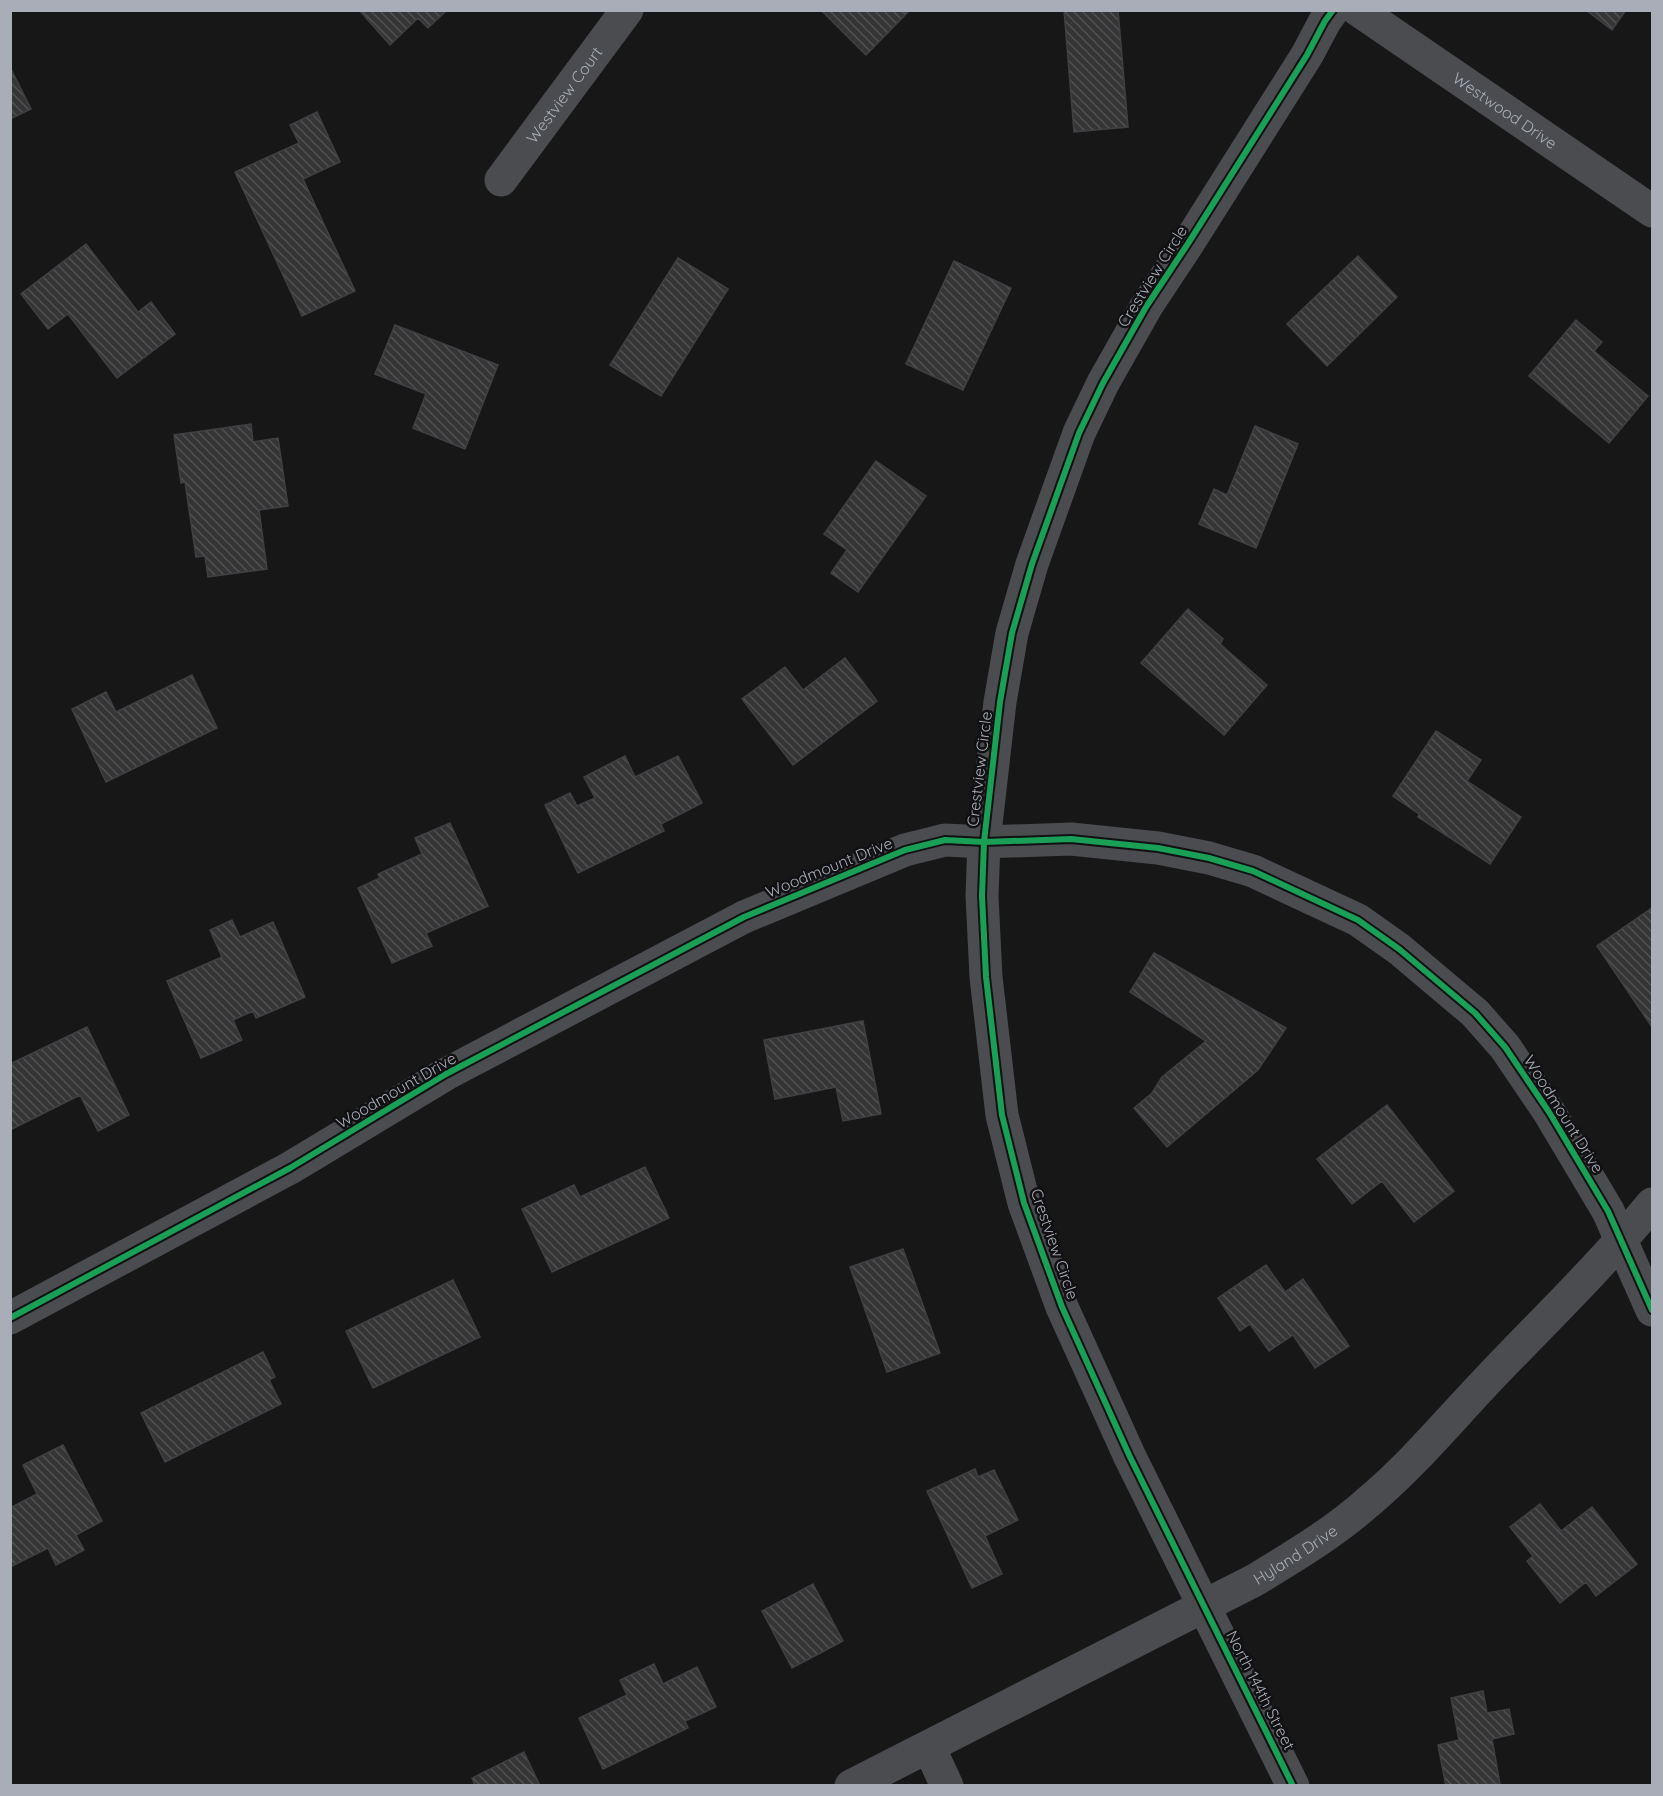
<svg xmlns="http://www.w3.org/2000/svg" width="1663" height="1796" font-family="Quicksand,sans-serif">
  <defs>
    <pattern id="building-back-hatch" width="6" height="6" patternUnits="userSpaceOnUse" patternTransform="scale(1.5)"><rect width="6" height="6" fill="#353536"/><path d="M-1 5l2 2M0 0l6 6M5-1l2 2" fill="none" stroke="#4f5051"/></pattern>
  </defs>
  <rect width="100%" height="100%" fill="#171717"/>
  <path fill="url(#building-back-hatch)" stroke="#3f4043" stroke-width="1.5" d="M 359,10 L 447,10 L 428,28 L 418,18 L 390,45 Z
    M 821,10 L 910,10 L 866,55 Z
    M 1064,10 L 1118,10 L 1128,127 L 1074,132 Z
    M 1586,10 L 1626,10 L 1612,30 Z
    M 10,67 L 31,109 L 10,119 Z
    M 317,112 L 340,162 L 303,179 L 355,291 L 302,316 L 235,172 L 299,143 L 290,125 Z
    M 86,244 L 138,312 L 151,302 L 175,334 L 117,378 L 68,314 L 48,329 L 21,294 Z
    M 1358,256 L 1397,297 L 1327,366 L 1287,324 Z
    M 678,258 L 728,289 L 661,396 L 610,365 Z
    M 954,261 L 1011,288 L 963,390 L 906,364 Z
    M 1576,320 L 1602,342 L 1594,351 L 1648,396 L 1609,443 L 1529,376 Z
    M 395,325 L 498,365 L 465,449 L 413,428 L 426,394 L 375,374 Z
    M 251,424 L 253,442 L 278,438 L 288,506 L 259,510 L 267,569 L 208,577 L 205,556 L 196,557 L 185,482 L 181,483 L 174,435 Z
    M 1255,426 L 1298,444 L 1256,548 L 1199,524 L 1214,489 L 1227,495 Z
    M 876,461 L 926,496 L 858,592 L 831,573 L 847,550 L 824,534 Z
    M 1188,609 L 1223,639 L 1220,644 L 1267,685 L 1224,735 L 1141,663 Z
    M 845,658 L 877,701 L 793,765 L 742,699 L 785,667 L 803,690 Z
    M 192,675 L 217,728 L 106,782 L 72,709 L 106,692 L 116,712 Z
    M 1436,731 L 1481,760 L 1467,781 L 1521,817 L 1490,864 L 1418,817 L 1419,814 L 1393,796 Z
    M 625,756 L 635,777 L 678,756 L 702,803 L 661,824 L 664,831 L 578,873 L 545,805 L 570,793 L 577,806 L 595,798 L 584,777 Z
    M 450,823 L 488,906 L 426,933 L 432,946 L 392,963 L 358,888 L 380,878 L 378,874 L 422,854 L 415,838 Z
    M 1652,908 L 1652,1027 L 1597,946 Z
    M 232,920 L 240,937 L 273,922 L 305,997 L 256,1018 L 253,1011 L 233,1020 L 242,1040 L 201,1058 L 167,981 L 222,957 L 210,930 Z
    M 1154,953 L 1286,1028 L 1258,1070 L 1167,1147 L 1134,1108 L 1152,1093 L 1162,1077 L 1206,1041 L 1130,992 Z
    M 863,1021 L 881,1114 L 843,1121 L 836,1087 L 775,1099 L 764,1040 Z
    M 87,1027 L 129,1115 L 98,1131 L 80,1095 L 10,1130 L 10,1064 Z
    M 1387,1105 L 1454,1191 L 1414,1222 L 1382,1181 L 1352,1204 L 1317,1159 Z
    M 645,1167 L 669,1218 L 552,1272 L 522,1209 L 574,1185 L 580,1197 Z
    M 903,1249 L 940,1353 L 887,1372 L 850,1267 Z
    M 1266,1265 L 1285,1292 L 1303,1279 L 1349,1346 L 1315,1368 L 1293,1335 L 1269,1351 L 1250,1324 L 1240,1331 L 1218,1298 Z
    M 453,1280 L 480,1337 L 373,1388 L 346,1331 Z
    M 263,1352 L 275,1377 L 269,1380 L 281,1404 L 165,1462 L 141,1413 Z
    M 63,1445 L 102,1521 L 76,1535 L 84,1550 L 56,1565 L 48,1548 L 10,1567 L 10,1508 L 37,1494 L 23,1465 Z
    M 975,1469 L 978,1477 L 994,1470 L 1018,1520 L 985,1536 L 1002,1574 L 972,1588 L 927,1491 Z
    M 1540,1504 L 1561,1531 L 1592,1507 L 1637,1564 L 1596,1596 L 1586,1582 L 1560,1603 L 1527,1561 L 1533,1556 L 1510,1527 Z
    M 813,1584 L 843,1641 L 792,1668 L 762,1611 Z
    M 654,1664 L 663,1684 L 697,1667 L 716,1707 L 685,1721 L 688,1728 L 603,1769 L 579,1718 L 627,1695 L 620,1680 Z
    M 1483,1691 L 1487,1713 L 1509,1709 L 1514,1734 L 1492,1739 L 1500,1784 L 1446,1786 L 1438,1745 L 1459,1740 L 1451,1698 Z
    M 524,1752 L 540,1786 L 475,1786 L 472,1778 Z"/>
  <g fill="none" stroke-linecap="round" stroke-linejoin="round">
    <g stroke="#4b4c50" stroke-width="33">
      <path id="s1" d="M 1358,10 L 1652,211"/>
      <path id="s2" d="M 501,180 L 627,10"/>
      <path d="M 10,1318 L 290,1168 L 446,1074 L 744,917 L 905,850 L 945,840 L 984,842 L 1071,839 L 1158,848 L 1209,858 L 1253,871 L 1358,920 L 1399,949 L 1475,1013 L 1505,1047 L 1549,1112 L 1608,1211 L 1652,1310"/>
      <path d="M 929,1747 L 947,1786"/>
      <path id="s3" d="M 851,1786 L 1255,1580 C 1293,1557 1333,1533 1367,1503 C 1416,1462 1456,1412 1500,1367 C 1552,1313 1605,1261 1652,1204"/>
      <path d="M 1293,1786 L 1130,1457 L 1062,1307 L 1024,1203 L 1002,1115 L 986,977 L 982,896 L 984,842 L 1000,702 L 1012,633 L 1032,564 L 1079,433 L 1103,383 L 1146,307 L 1189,242 L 1307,55 L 1325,21 L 1333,10"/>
    </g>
    <defs>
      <path id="cycleway" d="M 10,1318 L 290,1168 L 446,1074 L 744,917 L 905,850 L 945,840 L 984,842 L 1071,839 L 1158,848 L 1209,858 L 1253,871 L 1358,920 L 1399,949 L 1475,1013 L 1505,1047 L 1549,1112 L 1608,1211 L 1652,1310
        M 1293,1786 L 1130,1457 L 1062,1307 L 1024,1203 L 1002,1115 L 986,977 L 982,896 L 984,842 L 1000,702 L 1012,633 L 1032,564 L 1079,433 L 1103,383 L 1146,307 L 1189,242 L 1307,55 L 1325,21 L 1333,10"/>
    </defs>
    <use href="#cycleway" stroke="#111113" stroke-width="10"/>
    <use href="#cycleway" stroke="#1a9f57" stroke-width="6"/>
  </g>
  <g text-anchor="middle" stroke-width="5" stroke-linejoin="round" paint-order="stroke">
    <g font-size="16" fill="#a8adb8" stroke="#111113">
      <text dy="6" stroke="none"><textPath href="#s2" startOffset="106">Westview Court</textPath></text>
      <text dy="6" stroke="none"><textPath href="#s1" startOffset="178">Westwood Drive</textPath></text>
      <text transform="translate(1152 276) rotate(-58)" y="6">Crestview Circle</text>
      <text transform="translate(979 769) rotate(-83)" y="6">Crestview Circle</text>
      <text transform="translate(829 867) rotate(-22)" y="6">Woodmount Drive</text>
      <text transform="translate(396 1090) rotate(-30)" y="6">Woodmount Drive</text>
      <text transform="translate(1564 1114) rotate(58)" y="6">Woodmount Drive</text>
      <text transform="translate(1055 1244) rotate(71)" y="6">Crestview Circle</text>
      <text dy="6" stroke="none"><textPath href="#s3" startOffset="501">Hyland Drive</textPath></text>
      <text transform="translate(1261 1690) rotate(63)" y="6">North 144th Street</text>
    </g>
  </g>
  <rect width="1663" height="1796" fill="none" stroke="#a8adb8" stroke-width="24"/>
</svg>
